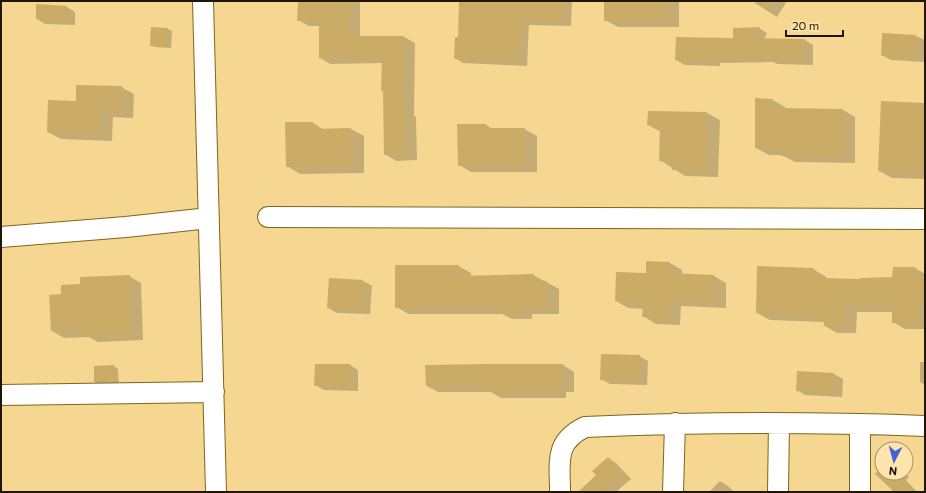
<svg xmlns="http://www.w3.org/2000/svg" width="926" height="493" font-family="Commissioner,sans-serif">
  <rect width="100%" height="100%" fill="#f6d791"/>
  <path fill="#0003" d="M 299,1 L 360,1 L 360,37 L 404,37 L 415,43 L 414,116 L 416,117 L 417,160 L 396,161 L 385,154 L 384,92 L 382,91 L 383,63 L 330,64 L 320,58 L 320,26 L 309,26 L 298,20 Z
    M 460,1 L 572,1 L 571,26 L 529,25 L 527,66 L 463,63 L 455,58 L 459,38 Z
    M 605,1 L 679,1 L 679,27 L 618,27 L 605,20 Z
    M 756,1 L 787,1 L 777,17 L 755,3 Z
    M 67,7 L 75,12 L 75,25 L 45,24 L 37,19 Z
    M 759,28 L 767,33 L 764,39 L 805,40 L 813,45 L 813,65 L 777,64 L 773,62 L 720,63 L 720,66 L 685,65 L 676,60 L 734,39 L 734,29 Z
    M 168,29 L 172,31 L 171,48 L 155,47 L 151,45 Z
    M 883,34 L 916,36 L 925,40 L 924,62 L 891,60 L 882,55 Z
    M 121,87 L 134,94 L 133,118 L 113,117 L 112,141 L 61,139 L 48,132 L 77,102 Z
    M 773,100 L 785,107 L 785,109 L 843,110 L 855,117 L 855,163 L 795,162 L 782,155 L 769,155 L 756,148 Z
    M 925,104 L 925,179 L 892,178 L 879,171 Z
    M 649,112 L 707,113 L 720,120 L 718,177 L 685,176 L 660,160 L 661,132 L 648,125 Z
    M 286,123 L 313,123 L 324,130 L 351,129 L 364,136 L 364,173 L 300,174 L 287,166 Z
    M 486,125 L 493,129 L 524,129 L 537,136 L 537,172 L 471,172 L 459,165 Z
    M 670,263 L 682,270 L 682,275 L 714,276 L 726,283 L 726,308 L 681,306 L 680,325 L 656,324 L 643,316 L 644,309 L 628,308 L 616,301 L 647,274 Z
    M 458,266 L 471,273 L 471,277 L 533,275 L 559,289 L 559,314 L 532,314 L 532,319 L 512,319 L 502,314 L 409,314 L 396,307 Z
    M 894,268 L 915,268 L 925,274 L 925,329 L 905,329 L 893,322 L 893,312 L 857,312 L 856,333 L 837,333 L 825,326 L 825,322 L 770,320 L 757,313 L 813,269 L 826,277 L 828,280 L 893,278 Z
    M 129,276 L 141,283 L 143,340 L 98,342 L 89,337 L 64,338 L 52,331 L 62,295 L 81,285 Z
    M 330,279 L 363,281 L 372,286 L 370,314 L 337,313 L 328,308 Z
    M 639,356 L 648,361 L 647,385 L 610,384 L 601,379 Z
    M 920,362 L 925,362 L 925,385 L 920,382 Z
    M 350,365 L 358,370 L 358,391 L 324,390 L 315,385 Z
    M 563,365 L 574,372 L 574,392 L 566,392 L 566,398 L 501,398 L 491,392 L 438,392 L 427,386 Z
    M 114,366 L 118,369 L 119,384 L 100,384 L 95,382 L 95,367 Z
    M 798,372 L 834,374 L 843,379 L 842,397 L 805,395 L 797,390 Z
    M 608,458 L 616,463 L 631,479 L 616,492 L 580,492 L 597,475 Z
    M 882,466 L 882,473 L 905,473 L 909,477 L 906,480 L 917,492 L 891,492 L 893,490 L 876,473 Z
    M 720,481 L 728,486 L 734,492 L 709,492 Z"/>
  <path fill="#caac67" d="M 298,1 L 350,1 L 349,36 L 404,36 L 404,110 L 406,110 L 406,155 L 384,155 L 383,91 L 381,91 L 382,58 L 319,58 L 319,21 L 297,21 Z
    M 459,1 L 564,1 L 563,21 L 521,20 L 519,62 L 454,59 L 455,37 L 458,37 Z
    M 604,1 L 667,1 L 667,21 L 604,21 Z
    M 36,4 L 67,6 L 66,21 L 36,19 Z
    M 151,27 L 168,28 L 167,47 L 150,46 Z
    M 760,27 L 753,38 L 805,39 L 804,61 L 767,60 L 767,57 L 712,58 L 712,61 L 675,60 L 676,37 L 733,38 L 733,28 Z
    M 882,33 L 916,35 L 916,57 L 881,56 Z
    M 76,85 L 122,86 L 121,112 L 101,111 L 100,134 L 47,132 L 48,100 L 76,101 Z
    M 755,98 L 773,99 L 773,108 L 843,109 L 843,157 L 781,156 L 781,149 L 755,148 Z
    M 881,101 L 925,103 L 925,173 L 878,171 Z
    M 648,111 L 707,112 L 706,171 L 672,170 L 672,161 L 659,161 L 660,125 L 647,125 Z
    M 285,122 L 313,122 L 313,129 L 351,128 L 352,166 L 286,167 Z
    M 457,124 L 486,124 L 487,128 L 525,128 L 525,165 L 458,166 Z
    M 646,261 L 670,262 L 670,273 L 714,275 L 713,302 L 669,300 L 668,318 L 642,317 L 643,303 L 615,301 L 616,272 L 646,273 Z
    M 395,265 L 459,265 L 459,276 L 534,274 L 533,281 L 547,281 L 547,307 L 520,308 L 520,313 L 498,313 L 498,307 L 395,308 Z
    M 757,266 L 813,268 L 822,278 L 860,279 L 860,278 L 892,277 L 893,267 L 915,267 L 916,279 L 925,278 L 925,302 L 917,302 L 918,323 L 892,323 L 892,305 L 844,305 L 844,327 L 824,326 L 824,316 L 756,313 Z
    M 130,275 L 131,334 L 85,336 L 85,330 L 51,331 L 49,295 L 61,294 L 61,285 L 80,284 L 80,277 Z
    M 329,278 L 363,280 L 362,310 L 327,308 Z
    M 601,354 L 640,355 L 639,381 L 600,380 Z
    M 315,364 L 350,364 L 350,386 L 314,386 Z
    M 489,364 L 563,364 L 563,386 L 555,386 L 555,392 L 489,392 L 489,386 L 426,386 L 425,365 Z
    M 114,365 L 115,382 L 94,382 L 94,366 Z
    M 797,371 L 834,373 L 834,393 L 796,391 Z
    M 608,457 L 623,473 L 602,492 L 578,492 L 596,475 L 592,471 Z
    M 874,473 L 896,473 L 915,492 L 894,492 Z"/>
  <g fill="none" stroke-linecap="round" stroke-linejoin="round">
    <defs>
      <path id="minor" d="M 203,1 L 216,492
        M 268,217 L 925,219
        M 1,237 L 126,227 L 209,218
        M 1,395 L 214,392
        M 860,424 L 860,492
        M 560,492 C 560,462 554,442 585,427 C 699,422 812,422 925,426
        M 673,492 L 675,423
        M 778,492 L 779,423"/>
    </defs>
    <use href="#minor" stroke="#80641c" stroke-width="22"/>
    <use href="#minor" stroke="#fff" stroke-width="20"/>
  </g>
  <rect width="926" height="493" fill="none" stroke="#201500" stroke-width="4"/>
  <g transform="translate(894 461) rotate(186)"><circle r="19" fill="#fee5ae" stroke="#a59268"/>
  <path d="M0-3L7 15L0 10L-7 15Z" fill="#3f65d7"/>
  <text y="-6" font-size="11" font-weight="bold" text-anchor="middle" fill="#201500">N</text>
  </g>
  <path d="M786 30v6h57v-6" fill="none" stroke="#201500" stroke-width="2"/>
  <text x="792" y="30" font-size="12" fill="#201500" stroke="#fee5ae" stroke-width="3" paint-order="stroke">20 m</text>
</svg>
